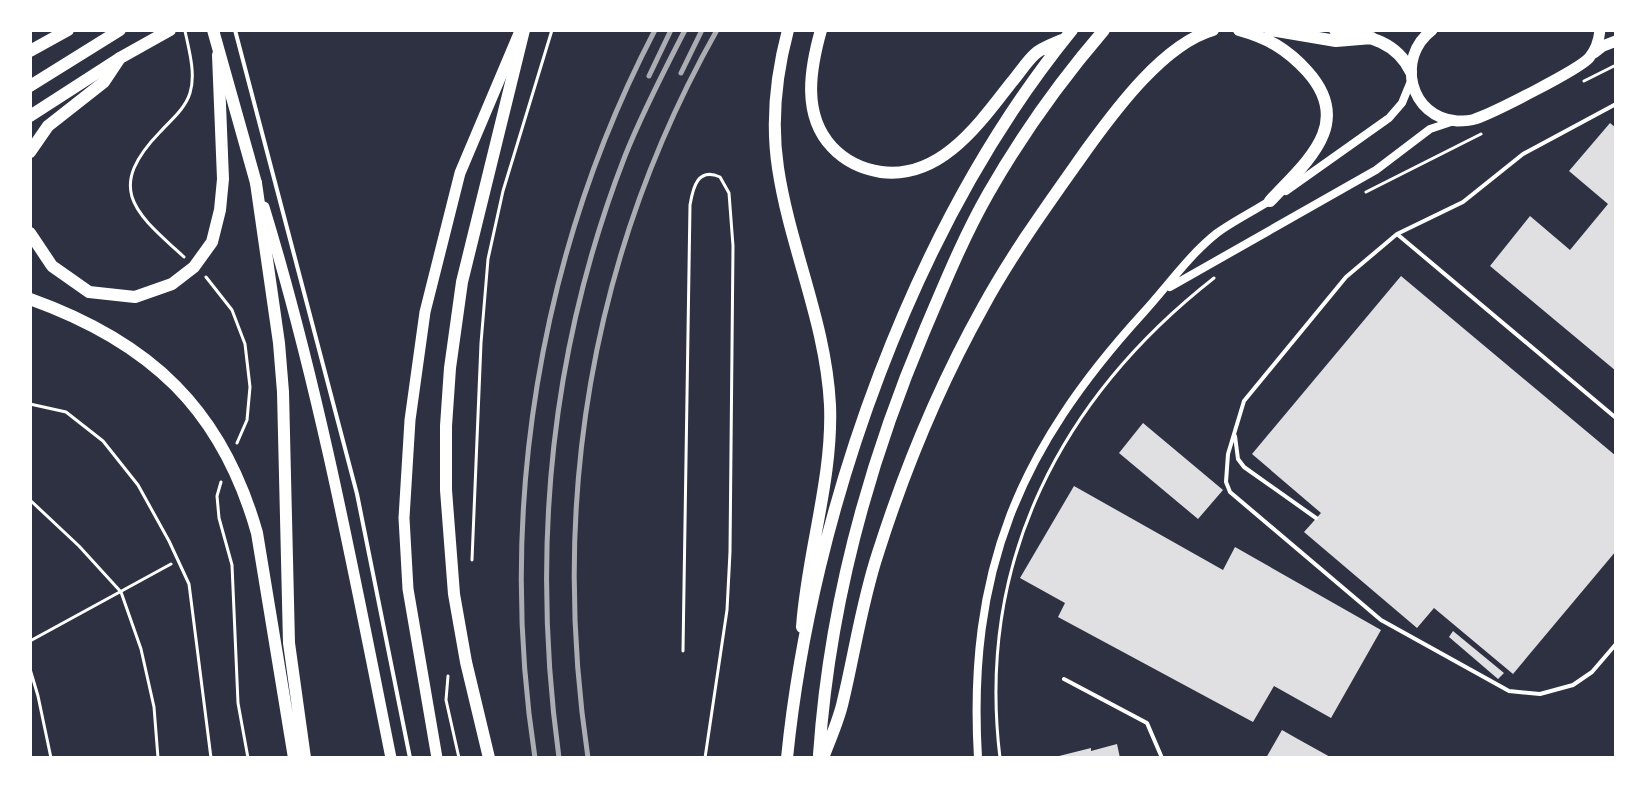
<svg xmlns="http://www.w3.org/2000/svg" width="1646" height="788" font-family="Mulish,sans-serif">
  <rect width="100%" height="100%" fill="#2d3142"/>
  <path fill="#e0e0e3" d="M 1610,123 L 1616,128 L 1616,371 L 1490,266 L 1530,216 L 1570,250 L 1608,204 L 1569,171 Z
    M 1401,276 L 1616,456 L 1616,551 L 1513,674 L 1434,608 L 1417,628 L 1304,532 L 1321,513 L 1252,454 Z
    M 1143,423 L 1223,490 L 1198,519 L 1119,453 Z
    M 1074,486 L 1223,570 L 1235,547 L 1381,630 L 1331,718 L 1274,686 L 1253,722 L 1058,617 L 1065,603 L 1020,578 Z
    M 1453,631 L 1504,673 L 1498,679 L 1449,637 Z
    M 1282,730 L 1296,738 L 1332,758 L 1266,758 Z
    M 1117,744 L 1120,758 L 1051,758 L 1091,748 L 1091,751 Z"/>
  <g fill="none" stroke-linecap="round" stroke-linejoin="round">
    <path stroke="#fff" stroke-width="3" d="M 1584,81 L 1616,65
      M 1366,192 L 1481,134
      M 184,257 C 136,213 104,190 160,132 C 171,120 185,109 190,93 C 196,74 189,50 185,31
      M 206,277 L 232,310 L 245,344 L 250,387 L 247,420 L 237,443
      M 30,404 L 66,412 L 103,441 L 138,485 L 169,541 L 189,584 L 211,758
      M 221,482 L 217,496 L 219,518 L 232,565 L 238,703 L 248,758
      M 30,500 L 79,546 L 121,592 L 141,649 L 154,707 L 158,758
      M 472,560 L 481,343 L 488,259 L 503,191 L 552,30
      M 30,641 L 171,564
      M 683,651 L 690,205 C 693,187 698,167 720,177 L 729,193 L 733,246 L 730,552 L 727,610 L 705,758
      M 30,669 L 38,696 L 51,758
      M 448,676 L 446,700 L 459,758
      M 1000,758 C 976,561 1061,398 1214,278"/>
    <path stroke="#fff" stroke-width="4" d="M 235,30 L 357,494 L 410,758
      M 1616,104 L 1523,154 L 1463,202 L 1397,234 L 1346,277 L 1244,401 L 1228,454 L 1226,482 L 1230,492 L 1381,620 L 1509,691 L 1540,694 L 1573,685 L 1592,672 L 1616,644
      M 1397,234 L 1616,418
      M 1235,436 L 1238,459 L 1244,467 L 1316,518
      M 1064,679 L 1147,723 L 1162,758"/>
    <path stroke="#fff" stroke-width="8" d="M 1286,191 L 1389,118 L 1402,103 L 1411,81
      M 1170,287 L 1376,170 L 1430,129 L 1454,121
      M 978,758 C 967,571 1019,449 1143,313 C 1167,287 1189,255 1217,233 C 1235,220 1256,210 1274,198"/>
    <path stroke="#fff" stroke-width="11" d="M 1432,30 C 1395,58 1410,118 1457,121 C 1463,121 1470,121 1475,119 C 1493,113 1578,70 1589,58 C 1596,50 1599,40 1600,30
      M 1594,53 L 1603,46 L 1616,41
      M 264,207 C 319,387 354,573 391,758
      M 437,758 L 408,589 L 404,518 L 410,420 L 425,312 L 460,173 L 520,31"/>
    <path stroke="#fff" stroke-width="12" d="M 213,30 L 256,183
      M 30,86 L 120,30
      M 30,116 L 120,58"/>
    <path stroke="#fff" stroke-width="12" d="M 788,30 C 776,75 771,122 778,168 C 790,248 826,323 830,405 C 833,479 807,553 802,627
      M 821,30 C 810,69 802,115 832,147 C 845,161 862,169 881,172 C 940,180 979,124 1011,83 C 1019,74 1026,62 1035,54 C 1041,48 1053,44 1062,40
      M 1239,30 C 1268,38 1287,49 1307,71 C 1355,124 1306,162 1270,201
      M 1270,30 L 1336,41 L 1372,38
      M 1335,30 C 1366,36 1396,40 1411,72
      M 30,51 L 68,30
      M 30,152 L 48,126 L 104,82 L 120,58 L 170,30
      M 256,183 L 279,343 L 283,392 L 289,643 L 305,758
      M 30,233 L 52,266 L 89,292 L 135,297 L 172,284 L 194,267 L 212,242 L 220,210 L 223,179 L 218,55
      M 30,299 C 150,342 222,409 257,533 L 294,758
      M 819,755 C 829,608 867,467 924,332 C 944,285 963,238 988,194 C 1021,136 1061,80 1104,30
      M 489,758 L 466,662 L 454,594 L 446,490 L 446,426 L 450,368 L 462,282 L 524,30
      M 787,758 C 812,510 914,224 1072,30
      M 823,758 C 830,739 839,720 843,701 C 855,651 862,601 878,553 C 905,468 940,384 983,307 C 1013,252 1051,200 1087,149 C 1116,109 1164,44 1213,30"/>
    <path stroke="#abadb3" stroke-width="5" d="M 681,73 L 702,30
      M 649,76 L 671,30
      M 535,758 C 497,511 539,252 655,30
      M 559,758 C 531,553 550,349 625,156 C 642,113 664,71 685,30
      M 588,758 C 550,504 590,255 717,30"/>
  </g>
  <rect width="1646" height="788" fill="none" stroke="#ffffff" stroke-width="64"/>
</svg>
